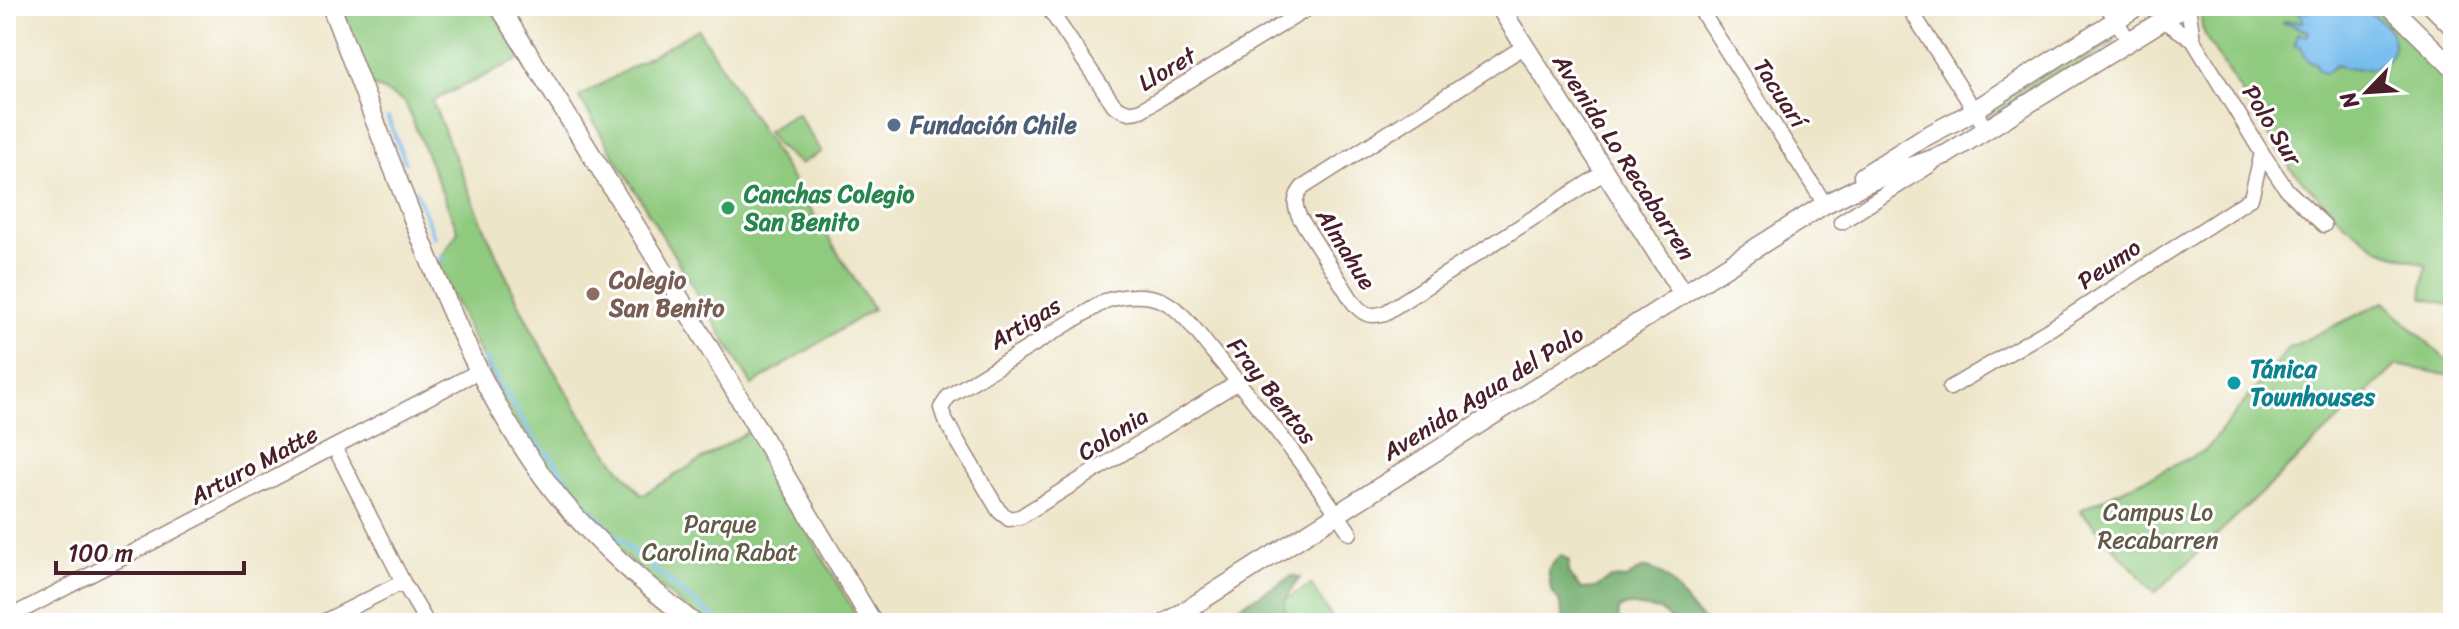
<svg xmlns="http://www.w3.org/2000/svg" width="2459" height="629" font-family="Sriracha,sans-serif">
  <rect width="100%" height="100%" fill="#fff"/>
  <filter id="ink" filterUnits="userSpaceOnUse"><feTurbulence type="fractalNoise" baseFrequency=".0125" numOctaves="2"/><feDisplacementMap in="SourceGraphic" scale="16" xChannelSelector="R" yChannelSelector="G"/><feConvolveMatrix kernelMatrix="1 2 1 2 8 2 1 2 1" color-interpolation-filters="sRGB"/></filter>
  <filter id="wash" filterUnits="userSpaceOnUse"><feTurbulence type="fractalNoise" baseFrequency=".006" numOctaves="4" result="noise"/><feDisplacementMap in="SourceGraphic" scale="32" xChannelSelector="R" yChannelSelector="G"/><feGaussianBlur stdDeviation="1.8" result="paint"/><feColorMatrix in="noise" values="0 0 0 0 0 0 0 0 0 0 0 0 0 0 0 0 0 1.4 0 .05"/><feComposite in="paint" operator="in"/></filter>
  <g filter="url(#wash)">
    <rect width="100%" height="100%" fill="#ede5c8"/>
    <path fill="#8fca7f" stroke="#6c7455" stroke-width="2" d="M 341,6 L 489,6 L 522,58 L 432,101 C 489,238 542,383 642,495 L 749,431 L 861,623 L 705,623 L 646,576 L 613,545 L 547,468 L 502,400 L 437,264 L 458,231 L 405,102 L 368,83 Z
      M 2200,6 L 2382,6 L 2453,74 L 2453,306 L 2422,297 L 2426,265 L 2379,249 L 2344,223 L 2291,169 L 2208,41 L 2202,28 Z
      M 698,29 L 873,309 L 752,385 L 579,97 Z
      M 2108,34 L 2114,38 L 2113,43 L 1988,118 L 1987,110 Z
      M 797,113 L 821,152 L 800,164 L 776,145 L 767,131 Z
      M 2384,302 L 2453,366 L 2453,376 L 2397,365 L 2155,593 L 2080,510 L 2206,450 L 2288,348 Z
      M 1311,584 L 1335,623 L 1247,623 Z"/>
    <path fill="#73ae6e" stroke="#5e664c" stroke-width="2" d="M 1561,555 L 1569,561 L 1568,573 L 1581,589 L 1595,588 L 1611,578 L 1626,579 L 1643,568 C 1673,567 1685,613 1709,623 L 1678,623 L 1669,619 L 1660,610 L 1627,605 L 1619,609 L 1618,623 L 1562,623 L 1564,621 L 1559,601 L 1551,590 L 1548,569 Z
      M 1292,576 L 1300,577 L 1285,600 L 1285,623 L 1211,623 Z"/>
    <path fill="#77bdee" stroke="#606e8c" stroke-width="2" d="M 2304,6 L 2339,6 L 2340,9 L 2344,6 L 2361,6 L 2360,11 C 2415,26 2400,86 2336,65 L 2324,74 L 2317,69 L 2315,63 C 2305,61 2303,56 2301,46 L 2295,46 L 2297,33 L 2307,36 L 2309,31 C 2299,31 2294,22 2281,23 L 2287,21 L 2302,22 L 2303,18 L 2297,12 L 2308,12 Z"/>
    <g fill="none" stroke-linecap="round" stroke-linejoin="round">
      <path stroke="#77bdee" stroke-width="4" d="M 388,118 L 405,162
        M 416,191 L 434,237
        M 441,256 L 443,260
        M 483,357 L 537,443 L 551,457 L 584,503 L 637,556
        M 645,562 L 721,623"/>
    </g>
  </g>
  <g filter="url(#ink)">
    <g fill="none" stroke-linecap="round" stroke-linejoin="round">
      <defs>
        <path id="street" d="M 1047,6 L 1114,105 C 1125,112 1130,114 1141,110 L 1312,6
          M 1698,6 L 1825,204
          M 1908,6 L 1987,130
          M 2107,6 L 2129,41
          M 2188,6 L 2193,40 L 2262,153 L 2287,190 L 2324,225
          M 2163,20 L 2193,40
          M 1525,46 L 1302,188 C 1294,198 1294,206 1300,218 L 1353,302 C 1362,314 1370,318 1385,313 L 1605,172
          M 1841,222 L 1932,164
          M 1238,382 L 1020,517 L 1009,519 L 999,511 L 945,420 L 941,408 L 949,396 L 1105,301 C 1123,295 1147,293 1165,302 C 1184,312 1198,334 1212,351 C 1261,408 1308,470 1350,533
          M 1950,388 L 2053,327 L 2251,198 L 2262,153
          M 335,448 L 403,582 L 427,623
          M 6,619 L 479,371
          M 321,623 L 403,582"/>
        <path id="secondary" d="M 331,6 C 358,76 384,146 412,216 C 450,313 491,412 557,495 C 597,544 645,585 694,623
          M 499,6 L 657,260 L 873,623
          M 1499,6 L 1683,294
          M 2390,6 L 2453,68
          M 2432,6 L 2453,27
          M 1863,176 L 1921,139 L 1965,116 L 2138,6
          M 1166,623 L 1825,204 L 1871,181 L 1947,154 L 2186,6"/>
      </defs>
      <use href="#street" stroke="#9c827a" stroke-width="17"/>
      <use href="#secondary" stroke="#9c827a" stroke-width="21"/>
      <use href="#street" stroke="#fff" stroke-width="14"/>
      <use href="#secondary" stroke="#fff" stroke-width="18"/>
    </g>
  </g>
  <circle fill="#5c6f8a" stroke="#fff" stroke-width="3" cx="894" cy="125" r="8"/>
  <circle fill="#2e9e5b" stroke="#fff" stroke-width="3" cx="728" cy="208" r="8"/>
  <circle fill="#8d6e63" stroke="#fff" stroke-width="3" cx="593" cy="294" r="8"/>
  <circle fill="#0f9aa8" stroke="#fff" stroke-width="3" cx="2234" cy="383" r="8"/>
  <g text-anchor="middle" stroke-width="6" stroke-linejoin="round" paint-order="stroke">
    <g font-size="24" fill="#4a1f2b" stroke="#fff">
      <text transform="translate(1167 69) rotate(-31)" y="8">Lloret</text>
      <text transform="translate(1780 93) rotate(57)" y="8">Tacuarí</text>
      <text transform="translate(2272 125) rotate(58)" y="8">Polo Sur</text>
      <text transform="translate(1624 157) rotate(57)" y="8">Avenida Lo Recabarren</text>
      <text transform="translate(1346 249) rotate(58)" y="8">Almahue</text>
      <text transform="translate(2109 264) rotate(-34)" y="8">Peumo</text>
      <text transform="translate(1025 323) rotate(-31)" y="8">Artigas</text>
      <text transform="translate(1272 391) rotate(52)" y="8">Fray Bentos</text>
      <text transform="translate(1483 393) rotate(-32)" y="8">Avenida Agua del Palo</text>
      <text transform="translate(1113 434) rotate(-32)" y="8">Colonia</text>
      <text transform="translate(254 465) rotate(-28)" y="8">Arturo Matte</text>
    </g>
    <g font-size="24" font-weight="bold" fill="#4e5e75" stroke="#fff" text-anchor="start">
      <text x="910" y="133">Fundación Chile</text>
    </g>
    <g font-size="24" font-weight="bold" fill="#27864d" stroke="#fff" text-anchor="start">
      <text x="744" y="202">Canchas Colegio<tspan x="744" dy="28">San Benito</tspan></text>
    </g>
    <g font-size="24" font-weight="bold" fill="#785e54" stroke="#fff" text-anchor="start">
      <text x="609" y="288">Colegio<tspan x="609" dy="28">San Benito</tspan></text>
    </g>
    <g font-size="24" font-weight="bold" fill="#0d838f" stroke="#fff" text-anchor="start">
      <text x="2250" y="377">Tánica<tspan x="2250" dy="28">Townhouses</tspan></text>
    </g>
    <g font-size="24" fill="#625b48" stroke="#fff">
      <text x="2158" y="520">Campus Lo<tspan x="2158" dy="28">Recabarren</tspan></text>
      <text x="720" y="532">Parque<tspan x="720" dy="28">Carolina Rabat</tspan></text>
    </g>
  </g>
  <rect width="2459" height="629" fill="none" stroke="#fff" stroke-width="32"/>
  <g transform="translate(2367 92) rotate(245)" stroke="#ffffff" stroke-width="6" paint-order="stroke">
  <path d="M0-6L14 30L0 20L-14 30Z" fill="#4a1f2b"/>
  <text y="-12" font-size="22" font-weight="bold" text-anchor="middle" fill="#4a1f2b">N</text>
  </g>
  <path d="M56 561v12h188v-12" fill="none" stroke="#4a1f2b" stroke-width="4"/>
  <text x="68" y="561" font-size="24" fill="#4a1f2b" stroke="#ffffff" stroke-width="6" paint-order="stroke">100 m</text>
</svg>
